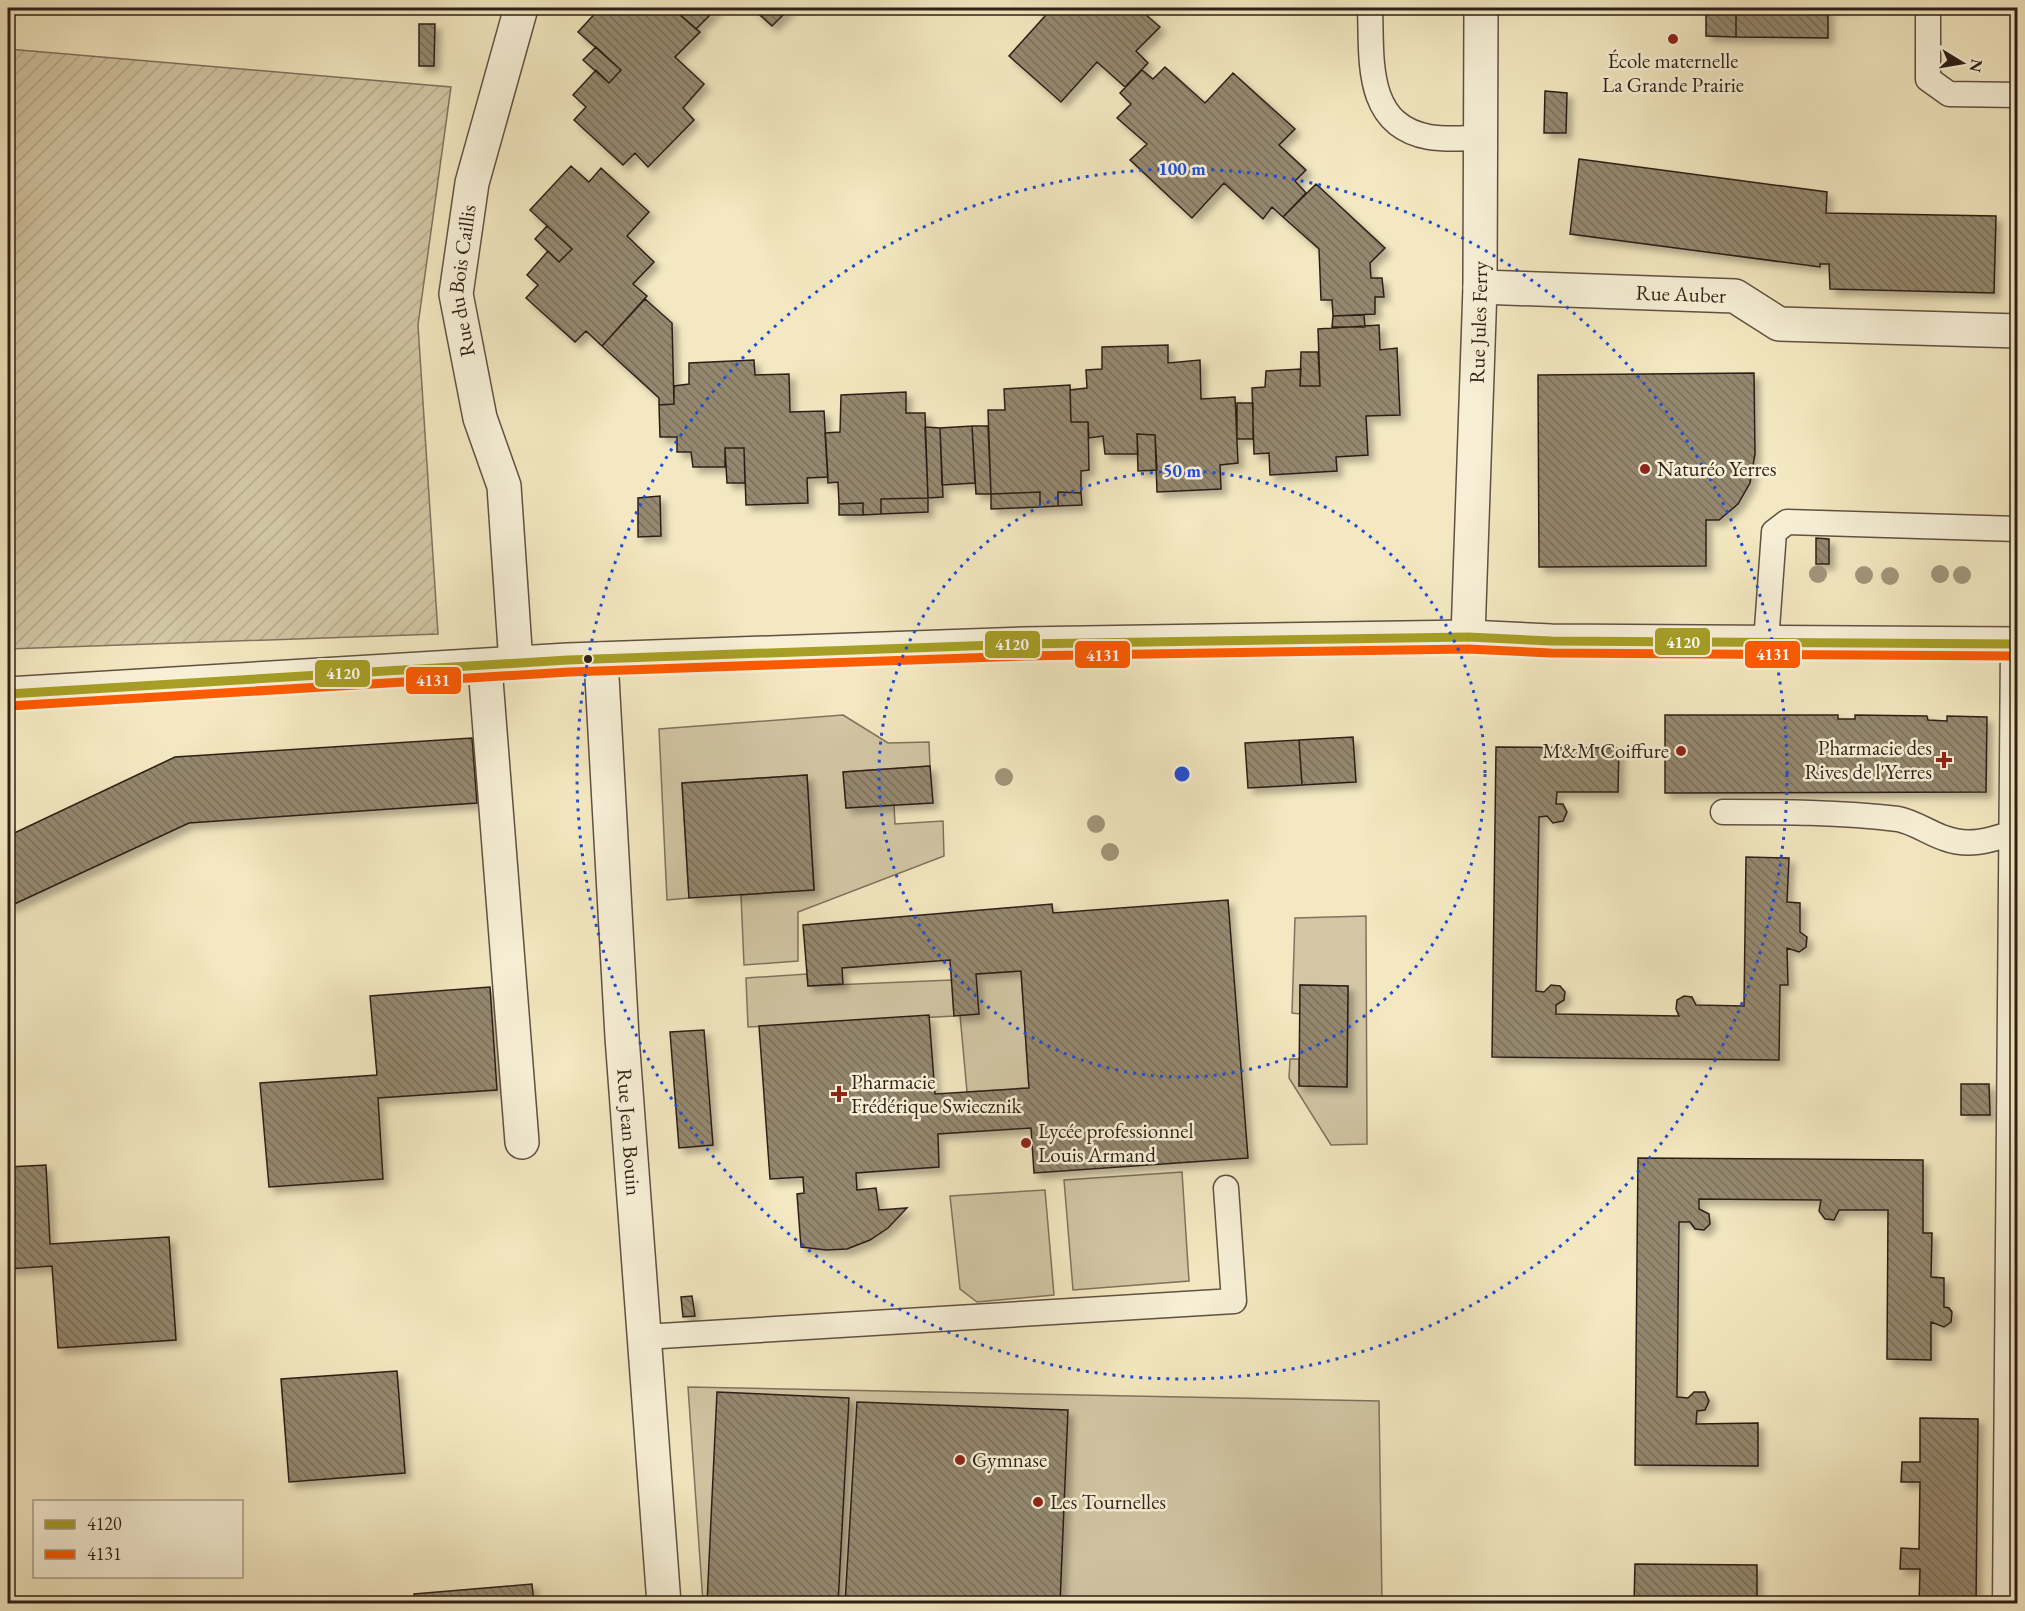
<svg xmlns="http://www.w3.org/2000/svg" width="2025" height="1611" font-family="'EB Garamond',serif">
  <defs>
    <pattern id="garden-furrows" width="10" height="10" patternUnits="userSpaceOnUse" patternTransform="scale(1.5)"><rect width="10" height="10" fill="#d2c6a4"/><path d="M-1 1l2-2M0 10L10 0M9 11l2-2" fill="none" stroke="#b5aa8c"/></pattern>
    <pattern id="building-back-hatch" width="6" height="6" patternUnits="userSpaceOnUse" patternTransform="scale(1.5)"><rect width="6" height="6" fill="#95886f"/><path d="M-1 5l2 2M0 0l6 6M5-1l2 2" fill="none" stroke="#7a6f5a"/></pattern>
    <filter id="shadow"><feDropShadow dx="5.5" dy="5.5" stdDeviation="3" flood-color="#0004"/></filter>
  </defs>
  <rect width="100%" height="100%" fill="#f3e8c1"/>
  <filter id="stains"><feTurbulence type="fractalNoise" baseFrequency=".00333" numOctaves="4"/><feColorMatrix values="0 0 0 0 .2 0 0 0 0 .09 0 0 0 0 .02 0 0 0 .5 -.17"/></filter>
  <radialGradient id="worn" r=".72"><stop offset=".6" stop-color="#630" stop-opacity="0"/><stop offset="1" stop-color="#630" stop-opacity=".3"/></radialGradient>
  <path fill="#d2c6a4" stroke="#80725e" stroke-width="1.5" d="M 843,715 L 888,743 L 929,742 L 930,766 L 844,772 L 846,808 L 894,805 L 895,824 L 943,821 L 944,856 L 798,912 L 798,961 L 744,965 L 741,895 L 814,889 L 807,775 L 682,783 L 689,898 L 667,900 L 659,729 Z
    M 1366,916 L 1367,1144 L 1331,1145 L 1289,1078 L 1290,1059 L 1299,1059 L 1299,1086 L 1347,1086 L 1348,986 L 1300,985 L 1300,1014 L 1292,1013 L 1295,918 Z
    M 1021,971 L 1029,1088 L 967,1092 L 960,1015 L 976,974 Z
    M 807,974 L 808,986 L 952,980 L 954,1016 L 748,1027 L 746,978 Z
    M 1182,1172 L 1189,1281 L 1073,1290 L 1064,1180 Z
    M 1045,1190 L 1054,1295 L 977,1302 L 960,1289 L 950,1196 Z
    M 688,1387 L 1379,1401 L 1382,1603 L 703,1603 Z"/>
  <path fill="url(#garden-furrows)" stroke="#80725e" stroke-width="1.5" d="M 8,49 L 451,87 L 418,325 L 438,634 L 8,649 Z"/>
  <path fill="url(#building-back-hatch)" stroke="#2f1f17" stroke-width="1.5" filter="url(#shadow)" d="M 600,8 L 672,8 L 700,32 L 675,57 L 704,84 L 683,108 L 694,120 L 648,167 L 635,153 L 623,165 L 574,120 L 586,107 L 573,95 L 596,70 L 609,83 L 621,70 L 578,32 Z
    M 672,8 L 717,8 L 696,29 Z
    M 752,8 L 790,8 L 772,26 Z
    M 1036,8 L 1138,8 L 1160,27 L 1136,51 L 1148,63 L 1125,87 L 1097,62 L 1061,102 L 1009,56 L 1045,16 Z
    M 1704,8 L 1858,8 L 1828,8 L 1828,38 L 1736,37 L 1736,11 L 1704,11 Z
    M 1706,11 L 1736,11 L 1736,37 L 1706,36 Z
    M 419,24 L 435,24 L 434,66 L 419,66 Z
    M 596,47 L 621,70 L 609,83 L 583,60 Z
    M 1165,67 L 1205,103 L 1233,73 L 1295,129 L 1279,145 L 1306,170 L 1295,181 L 1306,193 L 1283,217 L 1272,207 L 1263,219 L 1224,183 L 1192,218 L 1130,160 L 1147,144 L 1117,118 L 1131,104 L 1120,93 L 1142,70 L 1153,79 Z
    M 1545,91 L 1567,93 L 1566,133 L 1544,133 Z
    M 1579,159 L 1827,192 L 1826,213 L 1996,216 L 1994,293 L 1830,289 L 1829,264 L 1820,264 L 1820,267 L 1570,234 Z
    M 571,166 L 589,182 L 601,168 L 649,212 L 627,236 L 654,262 L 633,284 L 647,296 L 602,346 L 586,331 L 575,342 L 526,298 L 538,285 L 527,275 L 548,251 L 559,262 L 572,249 L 530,210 Z
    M 1316,184 L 1385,248 L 1370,263 L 1371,278 L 1382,278 L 1384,297 L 1375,297 L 1375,314 L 1333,316 L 1332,300 L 1321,300 L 1319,249 L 1283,217 Z
    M 547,226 L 572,249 L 559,262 L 535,239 Z
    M 645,299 L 672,323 L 674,404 L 659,405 L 659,398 L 602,346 Z
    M 1364,315 L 1365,327 L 1332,327 L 1333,316 Z
    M 1379,325 L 1380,350 L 1397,348 L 1400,415 L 1366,416 L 1368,455 L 1336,457 L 1337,471 L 1270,475 L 1269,453 L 1254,454 L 1252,388 L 1265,387 L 1266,371 L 1301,369 L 1300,386 L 1320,386 L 1318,329 Z
    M 1168,345 L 1168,363 L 1200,360 L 1201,399 L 1235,397 L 1238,463 L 1220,465 L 1221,489 L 1157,492 L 1155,435 L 1137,434 L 1138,454 L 1105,454 L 1103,436 L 1089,438 L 1088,422 L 1071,422 L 1070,390 L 1087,388 L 1086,370 L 1102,369 L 1102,347 Z
    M 1301,352 L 1318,352 L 1320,386 L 1300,386 Z
    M 754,360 L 755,375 L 789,374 L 790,412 L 824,411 L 828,477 L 807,478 L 808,503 L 746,505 L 744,448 L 725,448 L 725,467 L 693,467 L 691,452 L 677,452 L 677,437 L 660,437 L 659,405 L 674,404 L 674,386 L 689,384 L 689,363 Z
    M 1754,373 L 1755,454 L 1750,483 L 1738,504 L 1719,520 L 1706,520 L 1706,566 L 1539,567 L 1538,375 Z
    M 1070,385 L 1071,422 L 1088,422 L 1089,470 L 1081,471 L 1081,493 L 1058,492 L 1058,506 L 1040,507 L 1040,492 L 991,494 L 988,410 L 1005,410 L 1004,389 Z
    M 906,392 L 906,413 L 925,413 L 928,498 L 881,499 L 881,514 L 863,515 L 863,503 L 839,504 L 838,482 L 828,483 L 825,433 L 840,432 L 841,395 Z
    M 1237,403 L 1253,403 L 1253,439 L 1237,439 Z
    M 972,426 L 975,483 L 942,485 L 940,428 Z
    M 972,426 L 988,426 L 991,494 L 976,494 Z
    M 925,427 L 940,428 L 943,497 L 928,498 Z
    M 1137,434 L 1155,435 L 1157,470 L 1138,471 Z
    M 725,448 L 744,448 L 745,483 L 727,483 Z
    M 1040,492 L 1040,507 L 991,509 L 991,494 Z
    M 1058,492 L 1081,493 L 1082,505 L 1058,506 Z
    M 660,496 L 661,536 L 638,537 L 638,498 Z
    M 928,498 L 928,512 L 881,514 L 881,499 Z
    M 863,503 L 863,515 L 839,515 L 839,504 Z
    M 1816,538 L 1829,539 L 1829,564 L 1816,564 Z
    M 1665,715 L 1838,715 L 1838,719 L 1855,719 L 1855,715 L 1927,716 L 1928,720 L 1947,721 L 1947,716 L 1987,717 L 1986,792 L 1665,793 Z
    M 1353,737 L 1356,782 L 1302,785 L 1299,740 Z
    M 472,738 L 477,803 L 189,823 L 8,907 L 8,836 L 175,757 Z
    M 1299,740 L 1302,785 L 1248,788 L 1245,743 Z
    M 1496,747 L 1619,748 L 1618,792 L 1557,792 L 1556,804 L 1563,804 L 1567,812 L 1563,821 L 1553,823 L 1547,816 L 1539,817 L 1536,991 L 1544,992 L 1551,985 L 1560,986 L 1565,992 L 1564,1000 L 1556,1005 L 1556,1014 L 1679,1016 L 1676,1009 L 1677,1000 L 1684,996 L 1692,997 L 1696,1005 L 1744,1006 L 1746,857 L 1789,858 L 1787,902 L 1800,903 L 1800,932 L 1807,937 L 1806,947 L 1799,952 L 1787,948 L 1788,985 L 1780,985 L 1779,1060 L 1492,1057 Z
    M 930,766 L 933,803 L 846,808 L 843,772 Z
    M 807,775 L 814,890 L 689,898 L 682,783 Z
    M 1228,900 L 1248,1158 L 1034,1173 L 1031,1128 L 938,1134 L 939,1167 L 856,1173 L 857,1190 L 876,1188 L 879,1210 L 907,1208 L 888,1228 L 870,1240 L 847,1249 L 826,1250 L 801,1247 L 797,1194 L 804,1193 L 803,1177 L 770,1179 L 759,1026 L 929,1015 L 935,1094 L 1029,1088 L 1021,971 L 976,974 L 979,1014 L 954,1016 L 950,960 L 842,968 L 843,984 L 808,986 L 803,925 L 1052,904 L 1053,913 Z
    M 1300,985 L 1348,986 L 1347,1087 L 1299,1086 Z
    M 490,987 L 497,1090 L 378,1098 L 383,1179 L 269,1187 L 260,1083 L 377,1075 L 370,996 Z
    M 704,1030 L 713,1145 L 679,1148 L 670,1032 Z
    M 1961,1084 L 1989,1084 L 1990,1115 L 1961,1115 Z
    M 1638,1158 L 1923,1160 L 1923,1233 L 1932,1233 L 1931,1277 L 1944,1278 L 1944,1307 L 1949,1308 L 1952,1312 L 1951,1322 L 1944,1327 L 1931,1322 L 1931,1360 L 1887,1359 L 1888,1210 L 1839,1210 L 1834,1220 L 1825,1219 L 1819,1211 L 1821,1200 L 1699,1199 L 1699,1209 L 1709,1214 L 1710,1224 L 1704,1230 L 1695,1229 L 1690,1222 L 1679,1222 L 1677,1397 L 1688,1398 L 1694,1392 L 1705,1392 L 1709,1401 L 1705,1410 L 1697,1411 L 1696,1424 L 1758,1423 L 1758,1466 L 1635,1465 Z
    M 46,1165 L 50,1244 L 169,1237 L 176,1340 L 58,1348 L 52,1266 L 8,1269 L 8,1167 Z
    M 692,1296 L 695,1316 L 683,1317 L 681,1297 Z
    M 397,1371 L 405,1473 L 289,1482 L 281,1379 Z
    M 717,1392 L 849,1398 L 838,1604 L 707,1604 Z
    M 857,1402 L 1068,1410 L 1060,1604 L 845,1604 Z
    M 1920,1418 L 1978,1419 L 1976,1604 L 1919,1604 L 1920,1569 L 1900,1569 L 1901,1548 L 1919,1549 L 1920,1482 L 1901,1482 L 1902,1462 L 1920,1462 Z
    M 1635,1564 L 1757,1565 L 1757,1604 L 1634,1604 Z
    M 532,1584 L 534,1604 L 414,1604 L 414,1594 Z"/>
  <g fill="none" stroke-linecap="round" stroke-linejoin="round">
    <defs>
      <path id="service" d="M 1370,8 C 1372,59 1364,125 1429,137 C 1446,140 1464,138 1481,138
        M 1928,8 L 1928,79 L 1949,94 L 2018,95
        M 1766,642 L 1774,532 L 1787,522 L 2018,529
        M 1723,812 C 1781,812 1840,812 1898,819 C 1914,822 1929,833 1944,838 C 1968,847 1989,841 2012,833
        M 644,1337 L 1234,1301 L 1226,1188
        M 2005,1604 L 2013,644"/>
      <path id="pedestrian" d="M 485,667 L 522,1142"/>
      <g id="minor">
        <path id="s1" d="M 1480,287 L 1735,296 L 1779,324 L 2018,331"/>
        <path id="s2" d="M 1468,637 L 1480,287 L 1481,8"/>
        <path id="s3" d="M 601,659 L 622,1037 L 664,1604"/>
        <path id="s4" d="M 516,664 L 504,486 L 480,418 L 456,294 L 472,183 L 521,8"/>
      </g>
      <path id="tertiary" d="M 8,694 L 568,660 L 1023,644 L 1468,637 L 1551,641 L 2018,644"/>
    </defs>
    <use href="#service" stroke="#605142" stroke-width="27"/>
    <use href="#pedestrian" stroke="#605142" stroke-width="36"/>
    <use href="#minor" stroke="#605142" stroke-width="36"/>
    <use href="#tertiary" stroke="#605142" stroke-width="36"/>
    <use href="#service" stroke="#f7f0d7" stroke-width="24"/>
    <use href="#pedestrian" stroke="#f7f0d7" stroke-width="33"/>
    <use href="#minor" stroke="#f7f0d7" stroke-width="33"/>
    <use href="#tertiary" stroke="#f7f0d7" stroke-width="33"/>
    <defs>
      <path id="bus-1" d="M 8,694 L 568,660 L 1023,644 L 1468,637 L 1551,641 L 2018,644"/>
      <path id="bus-2" d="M 9,706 L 569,672 L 1023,656 L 1468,649 L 1551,653 L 2018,656"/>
    </defs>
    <use href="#bus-1" stroke="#f7f0d7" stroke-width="14"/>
    <use href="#bus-2" stroke="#f7f0d7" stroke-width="14"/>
    <use href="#bus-1" stroke="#a69e25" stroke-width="9"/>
    <use href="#bus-2" stroke="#ff5a00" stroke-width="9"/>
  </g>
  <g fill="#a2957b">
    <circle cx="1818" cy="574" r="9"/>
    <circle cx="1940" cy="574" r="9"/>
    <circle cx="1864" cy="575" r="9"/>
    <circle cx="1962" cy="575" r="9"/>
    <circle cx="1890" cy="576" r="9"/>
    <circle cx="1004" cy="777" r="9"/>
    <circle cx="1096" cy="824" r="9"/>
    <circle cx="1110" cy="852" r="9"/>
  </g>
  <g fill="none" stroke="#1d4ed8" stroke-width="3" stroke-dasharray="3 6">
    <circle cx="1182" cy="774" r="303"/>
    <circle cx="1182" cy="774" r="605"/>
  </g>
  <g fill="#8f2418" stroke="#f7f0d7" stroke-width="2">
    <circle cx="1673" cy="39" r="6"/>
    <circle cx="1645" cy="469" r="6"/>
    <circle cx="1681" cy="751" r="6"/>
    <path d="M1941 751h6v6h6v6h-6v6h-6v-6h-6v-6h6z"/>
    <path d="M836 1085h6v6h6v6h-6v6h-6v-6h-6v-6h6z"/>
    <circle cx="1026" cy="1143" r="6"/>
    <circle cx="960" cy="1460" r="6"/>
    <circle cx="1038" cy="1502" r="6"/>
  </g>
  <circle fill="#2f1f17" stroke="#f7f0d7" stroke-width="2" cx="588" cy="659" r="5"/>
  <g text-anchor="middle" stroke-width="5" stroke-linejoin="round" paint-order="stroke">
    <g font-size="21" fill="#2f1f17" stroke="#f7f0d7" text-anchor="start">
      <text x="1673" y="68" text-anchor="middle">École maternelle<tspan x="1673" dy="24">La Grande Prairie</tspan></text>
      <text x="1657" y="476">Naturéo Yerres</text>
      <text x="1932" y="755" text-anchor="end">Pharmacie des<tspan x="1932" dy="24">Rives de l'Yerres</tspan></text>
      <text x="1669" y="758" text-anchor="end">M&amp;M Coiffure</text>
      <text x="851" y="1089">Pharmacie<tspan x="851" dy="24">Frédérique Swiecznik</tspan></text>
      <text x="1038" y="1138">Lycée professionnel<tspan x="1038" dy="24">Louis Armand</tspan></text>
      <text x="972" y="1467">Gymnase</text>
      <text x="1050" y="1509">Les Tournelles</text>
    </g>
    <g font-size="21" fill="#2f1f17" stroke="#f7f0d7">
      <text dy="7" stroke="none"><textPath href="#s4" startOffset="390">Rue du Bois Caillis</textPath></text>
      <text dy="7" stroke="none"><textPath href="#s1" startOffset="201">Rue Auber</textPath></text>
      <text dy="7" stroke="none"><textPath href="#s2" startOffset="315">Rue Jules Ferry</textPath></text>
      <text dy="7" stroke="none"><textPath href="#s3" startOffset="474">Rue Jean Bouin</textPath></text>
    </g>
  </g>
  <circle cx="1182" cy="774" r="9" fill="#1d4ed8" stroke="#f7f0d7" stroke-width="3"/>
  <g font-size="18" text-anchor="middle" font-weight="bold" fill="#1d4ed8" stroke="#f7f0d7" stroke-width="5" stroke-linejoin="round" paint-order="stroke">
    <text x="1182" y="175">100 m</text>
    <text x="1182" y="477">50 m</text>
  </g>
  <g stroke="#f7f0d7" stroke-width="2">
    <rect x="1654" y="627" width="57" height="29" rx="6" fill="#a69e25"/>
    <rect x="984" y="630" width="57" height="29" rx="6" fill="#a69e25"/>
    <rect x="1744" y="640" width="57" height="29" rx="6" fill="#ff5a00"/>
    <rect x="1074" y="640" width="57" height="29" rx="6" fill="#ff5a00"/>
    <rect x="314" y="659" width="57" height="29" rx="6" fill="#a69e25"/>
    <rect x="405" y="666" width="57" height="29" rx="6" fill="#ff5a00"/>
  </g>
  <g font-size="16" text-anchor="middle" font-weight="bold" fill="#fff">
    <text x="1683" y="648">4120</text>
    <text x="1012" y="650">4120</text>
    <text x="1773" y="660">4131</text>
    <text x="1103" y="661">4131</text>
    <text x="343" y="679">4120</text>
    <text x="433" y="686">4131</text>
  </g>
  <rect width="2025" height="1611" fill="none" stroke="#f3e8c1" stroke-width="30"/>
  <rect x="9" y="9" width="2007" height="1593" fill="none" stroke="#2f1f17" stroke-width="3"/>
  <rect x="15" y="15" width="1995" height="1581" fill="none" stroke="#2f1f17" stroke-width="1.5"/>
  <rect x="33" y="1500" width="210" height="78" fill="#f7f0d7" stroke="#a79c8a" stroke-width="1.5"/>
  <rect x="45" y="1520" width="30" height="9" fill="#a69e25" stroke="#a79c8a" stroke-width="1.5"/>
  <text x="87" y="1530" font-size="18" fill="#2f1f17">4120</text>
  <rect x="45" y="1550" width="30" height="9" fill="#ff5a00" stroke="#a79c8a" stroke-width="1.5"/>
  <text x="87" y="1560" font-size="18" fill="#2f1f17">4131</text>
  <g transform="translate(1962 63) rotate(101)" stroke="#f7f0d7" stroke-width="4.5" paint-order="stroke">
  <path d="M0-4.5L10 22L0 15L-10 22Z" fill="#2f1f17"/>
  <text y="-9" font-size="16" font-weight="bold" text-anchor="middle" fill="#2f1f17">N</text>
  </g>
  <rect width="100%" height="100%" filter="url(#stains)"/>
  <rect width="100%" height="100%" fill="url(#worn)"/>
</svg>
